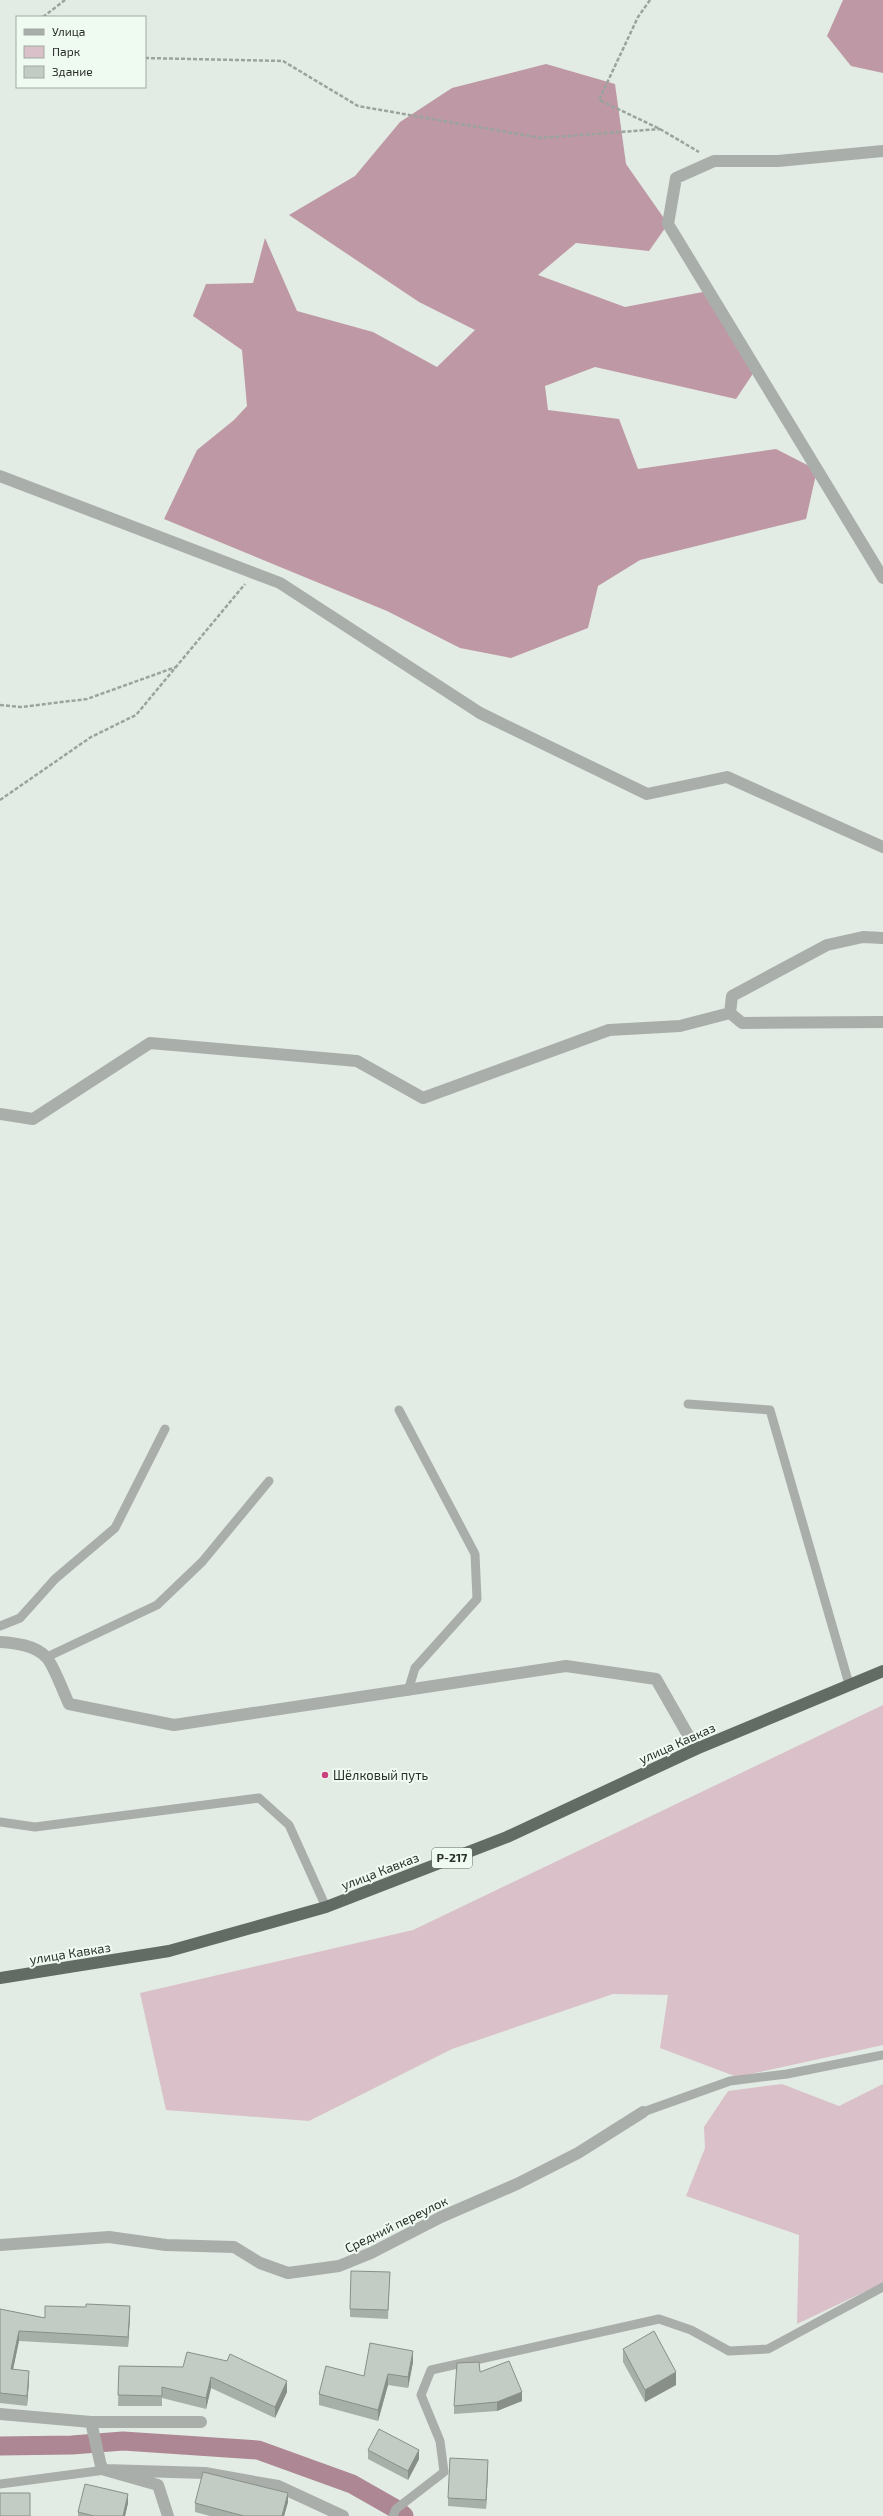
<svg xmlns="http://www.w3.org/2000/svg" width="883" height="2516" font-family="'Exo 2',sans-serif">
  <rect width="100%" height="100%" fill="#e2ece4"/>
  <path fill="#dac1c9" d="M 883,1705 L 883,2045 L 737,2077 L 660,2048 L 668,1995 L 613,1994 L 452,2049 L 309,2121 L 166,2110 L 140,1993 L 413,1930 Z
    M 782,2084 L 839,2106 L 883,2084 L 883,2283 L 797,2324 L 799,2235 L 686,2196 L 705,2148 L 704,2127 L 728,2091 Z"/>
  <path fill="#be98a4" d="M 843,0 L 883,0 L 883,73 L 851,66 L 827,36 Z
    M 546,64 L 615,84 L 626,164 L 668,224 L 649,251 L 576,243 L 538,275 L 625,307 L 708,291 L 756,369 L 736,399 L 595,367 L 545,386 L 548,410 L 619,419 L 638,469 L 776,449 L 817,470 L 806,519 L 640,560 L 598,586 L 588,628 L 511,658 L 460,648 L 387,611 L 164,519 L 197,450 L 234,420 L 247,406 L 242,350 L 193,316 L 206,284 L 253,283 L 265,238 L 297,311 L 373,332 L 437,367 L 475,330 L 419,302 L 289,215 L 355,176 L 400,122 L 452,88 Z"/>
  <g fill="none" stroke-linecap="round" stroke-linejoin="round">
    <path stroke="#ad8793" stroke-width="19" d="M 0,2446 L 72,2445 L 123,2441 L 258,2450 L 352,2484 L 396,2509 L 404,2516"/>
    <path stroke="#9ba39d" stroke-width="2.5" stroke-dasharray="4 2" stroke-linecap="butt" d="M 650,0 L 638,17 L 599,100 L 660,129 L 699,152
      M 43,17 L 65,0
      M 145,58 L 283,61 L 358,106 L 541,138 L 660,129
      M 0,705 L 21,707 L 87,699 L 176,667
      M 0,800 L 91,737 L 136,715 L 245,584"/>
    <path stroke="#aaaeab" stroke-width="9" d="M 688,1404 L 770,1410 L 849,1684
      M 399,1410 L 475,1554 L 477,1599 L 415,1668 L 408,1691
      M 0,1626 L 20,1618 L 55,1579 L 115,1528 L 165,1429
      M 47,1657 L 157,1605 L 202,1562 L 269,1481
      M 0,1822 L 35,1827 L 259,1798 L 289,1825 L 326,1907
      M 643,2112 L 730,2081 L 787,2074 L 883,2055
      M 0,2484 L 105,2470
      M 393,2516 L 396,2509 L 444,2472 L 440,2441 L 421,2395 L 431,2370 L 659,2319 L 691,2330 L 729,2351 L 768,2349 L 883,2287"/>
    <path stroke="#aaaeab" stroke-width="12" d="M 883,151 L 778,161 L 714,161 L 676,178 L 668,224 L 883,578
      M 0,476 L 280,583 L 480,713 L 647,794 L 727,777 L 883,847
      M 883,938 L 863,937 L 827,945 L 732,996 L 730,1013 L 742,1023 L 883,1022
      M 0,1114 L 33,1119 L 150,1043 L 357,1061 L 423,1098 L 609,1030 L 680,1026 L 730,1013
      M 0,1642 C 15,1643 35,1645 46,1657 C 53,1663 64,1694 69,1704 L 174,1725 L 566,1666 L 656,1679 L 696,1749
      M 0,2245 L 109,2237 L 166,2245 L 234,2247 L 260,2263 L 288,2273 L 339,2266 L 371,2253 L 441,2217 L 517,2184 L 578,2153 L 643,2112
      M 0,2414 L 91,2422 L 201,2422
      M 91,2422 L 101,2466 L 105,2470 L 158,2485 L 168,2516
      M 105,2470 L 205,2473 L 278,2486 L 343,2516"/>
    <path stroke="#626c65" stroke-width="12" d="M 0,1978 L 169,1951 L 326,1907 L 507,1837 L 696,1749 L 883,1671"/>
  </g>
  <path fill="#a7afa9" d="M 390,2272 L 388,2319 L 350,2317 L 350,2309 Z
    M 0,2309 L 45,2318 L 130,2316 L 128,2347 L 19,2341 L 13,2369 L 29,2381 L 27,2406 L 0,2403 Z
    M 623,2349 L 676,2385 L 645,2402 L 623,2362 Z
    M 413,2362 L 408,2388 L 388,2385 L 378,2421 L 319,2405 L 319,2394 L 364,2376 Z
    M 119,2366 L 183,2367 L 287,2392 L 275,2418 L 211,2388 L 206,2409 L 162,2398 L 162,2406 L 118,2406 Z
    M 480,2372 L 522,2401 L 497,2411 L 454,2414 L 454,2406 Z
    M 368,2450 L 419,2459 L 408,2480 L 368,2459 Z
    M 488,2469 L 486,2509 L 448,2506 L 448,2498 Z
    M 288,2502 L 284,2516 L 210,2516 L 195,2512 L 195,2503 Z
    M 128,2503 L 125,2516 L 78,2516 L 78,2512 Z"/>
  <path fill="#888f89" d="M 130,2306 L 130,2316 L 128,2347 L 128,2337 Z
    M 19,2331 L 19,2341 L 11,2379 L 11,2369 Z
    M 413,2351 L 413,2362 L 408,2388 L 408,2377 Z
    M 29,2371 L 29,2381 L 27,2406 L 27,2396 Z
    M 676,2372 L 676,2385 L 645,2402 L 645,2390 Z
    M 388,2374 L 388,2385 L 378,2421 L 378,2410 Z
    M 211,2377 L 211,2388 L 206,2409 L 206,2398 Z
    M 287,2381 L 287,2392 L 275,2418 L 275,2407 Z
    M 522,2392 L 522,2401 L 497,2411 L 497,2402 Z
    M 419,2450 L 419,2459 L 408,2480 L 408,2471 Z
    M 488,2460 L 488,2469 L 486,2509 L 486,2500 Z
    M 288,2493 L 288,2502 L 284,2516 L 282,2516 Z
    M 128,2494 L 128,2503 L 125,2516 L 123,2516 Z"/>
  <path fill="#c2ccc4" stroke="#888f89" d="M 351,2271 L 390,2272 L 388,2310 L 350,2309 Z
    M 86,2304 L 130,2306 L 128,2337 L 19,2331 L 11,2369 L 29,2371 L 27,2396 L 0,2393 L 0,2309 L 45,2318 L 45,2306 L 86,2307 Z
    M 654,2331 L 676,2372 L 645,2390 L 623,2349 Z
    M 370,2343 L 413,2351 L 408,2377 L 388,2374 L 378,2410 L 319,2394 L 326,2366 L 364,2376 Z
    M 187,2352 L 227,2361 L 230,2354 L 287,2381 L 275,2407 L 211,2377 L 206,2398 L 162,2387 L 162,2396 L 118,2395 L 119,2366 L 183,2367 Z
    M 509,2361 L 522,2392 L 497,2402 L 454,2406 L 457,2363 L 479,2362 L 480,2372 Z
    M 379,2429 L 419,2450 L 408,2471 L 368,2450 Z
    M 450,2458 L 488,2460 L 486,2500 L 448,2498 Z
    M 203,2472 L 288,2493 L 282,2516 L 244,2516 L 195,2503 Z
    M 85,2484 L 128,2494 L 123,2516 L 94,2516 L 78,2512 Z
    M 0,2493 L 30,2493 L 30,2516 L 0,2516 Z"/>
  <circle fill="#cb437e" stroke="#effaf1" stroke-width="1.5" cx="325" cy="1775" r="4"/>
  <g text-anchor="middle" stroke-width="4" stroke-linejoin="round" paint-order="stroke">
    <rect fill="#effaf1" stroke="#666c67" stroke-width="1" x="432" y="1848" width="40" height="20" rx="3"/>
    <g font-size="12" font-weight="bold" fill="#2b2f2c">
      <text x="452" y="1862">Р-217</text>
    </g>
    <g font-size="13" fill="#2b2f2c" stroke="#effaf1">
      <text transform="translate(677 1743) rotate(-24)" y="5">улица Кавказ</text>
      <text transform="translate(380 1871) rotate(-21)" y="5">улица Кавказ</text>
      <text transform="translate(70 1953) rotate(-9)" y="5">улица Кавказ</text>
      <text transform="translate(396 2224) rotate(-26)" y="5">Средний переулок</text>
    </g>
    <g font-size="13" fill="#2b2f2c" stroke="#effaf1" text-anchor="start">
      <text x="333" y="1780">Шёлковый путь</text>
    </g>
  </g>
  <rect x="16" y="16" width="130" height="72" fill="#effaf1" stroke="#a1a9a2"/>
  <rect x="24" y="29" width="20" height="6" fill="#aaaeab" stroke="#a1a9a2"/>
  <text x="52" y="36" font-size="12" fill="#2b2f2c">Улица</text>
  <rect x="24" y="46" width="20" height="12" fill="#dac1c9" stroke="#a1a9a2"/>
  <text x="52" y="56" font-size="12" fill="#2b2f2c">Парк</text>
  <rect x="24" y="66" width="20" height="12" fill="#c2ccc4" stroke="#a1a9a2"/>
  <text x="52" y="76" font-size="12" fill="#2b2f2c">Здание</text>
</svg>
